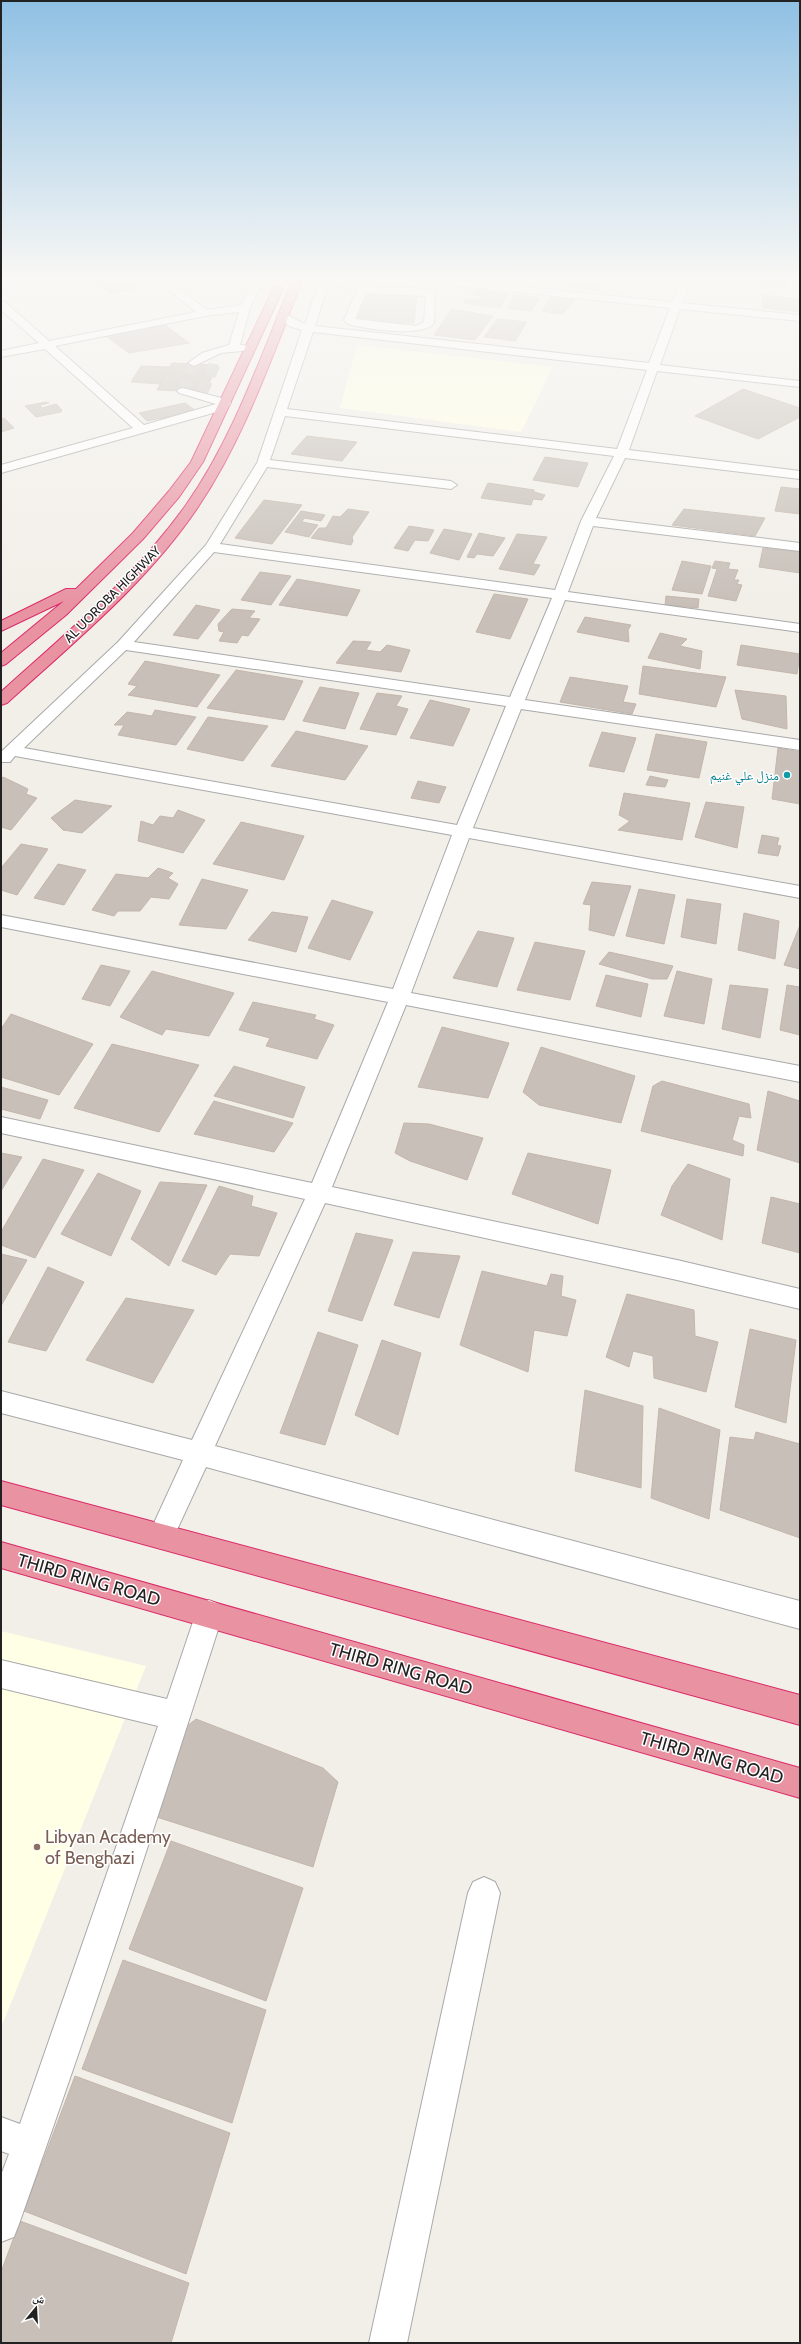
<svg xmlns="http://www.w3.org/2000/svg" width="801" height="2344" font-family="Cabin,'Noto Naskh Arabic',sans-serif">
  <rect width="100%" height="100%" fill="#f2efe9"/>
  <path fill="#ffffe5" d="M 357,345 L 553,367 L 521,432 L 340,408 Z
    M 1,1631 L 146,1666 L 1,2028 Z"/>
  <path fill="#c7bfb8" stroke="#c4b6ab" d="M 119,279 L 137,279 L 139,282 L 131,285 L 137,289 L 109,294 L 97,283 Z
    M 555,279 L 589,280 L 604,279 L 598,291 L 568,287 L 573,281 Z
    M 765,279 L 789,279 L 785,287 L 762,285 Z
    M 476,290 L 509,294 L 500,308 L 463,303 L 467,298 L 480,300 L 482,296 L 471,295 Z
    M 368,293 L 417,295 L 414,323 L 356,321 Z
    M 515,295 L 539,298 L 531,311 L 507,308 Z
    M 763,295 L 800,299 L 800,312 L 762,308 Z
    M 551,297 L 575,300 L 563,314 L 542,311 Z
    M 452,309 L 493,316 L 475,340 L 434,335 Z
    M 497,319 L 527,322 L 515,341 L 484,337 Z
    M 164,324 L 189,343 L 129,353 L 106,336 Z
    M 172,363 L 218,365 L 205,392 L 157,390 Z
    M 141,366 L 170,367 L 160,384 L 131,382 Z
    M 743,389 L 800,408 L 800,417 L 758,439 L 695,416 Z
    M 46,402 L 49,403 L 40,405 L 42,408 L 56,404 L 62,410 L 61,412 L 36,417 L 25,406 Z
    M 185,403 L 196,411 L 147,421 L 139,413 Z
    M 4,418 L 14,428 L 1,432 L 1,419 Z
    M 307,436 L 357,442 L 342,461 L 291,454 Z
    M 545,457 L 588,463 L 578,487 L 533,480 Z
    M 488,483 L 534,490 L 534,492 L 545,495 L 542,500 L 533,499 L 531,505 L 481,498 Z
    M 781,487 L 800,489 L 800,514 L 775,511 Z
    M 264,500 L 302,505 L 272,544 L 235,538 Z
    M 348,509 L 369,512 L 352,537 L 353,541 L 351,545 L 311,538 L 319,528 L 326,528 L 333,516 L 340,517 Z
    M 684,509 L 765,518 L 755,536 L 672,525 Z
    M 301,511 L 325,515 L 321,521 L 304,518 L 302,522 L 318,525 L 309,537 L 285,532 Z
    M 409,526 L 434,530 L 428,541 L 415,540 L 408,551 L 394,548 Z
    M 444,529 L 472,534 L 459,560 L 430,553 Z
    M 479,533 L 505,538 L 493,556 L 477,554 L 474,558 L 467,557 Z
    M 517,534 L 547,537 L 533,564 L 540,565 L 534,575 L 499,569 Z
    M 763,548 L 800,552 L 800,573 L 759,567 Z
    M 682,561 L 711,566 L 702,594 L 672,590 Z
    M 715,561 L 730,563 L 728,569 L 738,570 L 734,580 L 739,580 L 737,584 L 742,585 L 736,601 L 708,596 L 717,569 L 712,568 Z
    M 260,572 L 291,576 L 271,605 L 241,600 Z
    M 297,579 L 360,590 L 347,616 L 279,605 Z
    M 494,594 L 528,599 L 510,639 L 476,632 Z
    M 666,596 L 699,599 L 698,608 L 665,605 Z
    M 196,605 L 220,610 L 198,639 L 173,635 Z
    M 232,609 L 255,611 L 249,618 L 260,619 L 248,636 L 242,635 L 237,643 L 219,641 L 224,632 L 219,631 L 218,624 Z
    M 585,617 L 631,625 L 628,630 L 629,642 L 577,632 Z
    M 660,633 L 687,639 L 680,646 L 702,651 L 700,669 L 648,658 Z
    M 353,641 L 371,642 L 366,650 L 380,652 L 387,645 L 410,650 L 401,672 L 336,663 Z
    M 741,645 L 800,654 L 797,674 L 737,665 Z
    M 145,661 L 220,675 L 197,707 L 128,695 L 137,686 L 128,684 Z
    M 643,666 L 726,677 L 716,707 L 639,694 Z
    M 236,670 L 303,681 L 284,720 L 207,708 Z
    M 570,677 L 628,686 L 623,702 L 636,704 L 632,714 L 560,702 Z
    M 320,687 L 359,693 L 345,729 L 303,721 Z
    M 735,690 L 786,696 L 787,729 L 742,719 Z
    M 377,693 L 402,696 L 396,706 L 408,709 L 396,735 L 360,729 Z
    M 430,700 L 470,709 L 453,746 L 410,738 Z
    M 155,710 L 196,717 L 176,745 L 118,735 L 124,725 L 114,725 L 127,712 L 152,716 Z
    M 208,717 L 268,726 L 243,761 L 187,749 Z
    M 296,731 L 368,746 L 345,780 L 271,766 Z
    M 602,732 L 636,738 L 624,772 L 589,766 Z
    M 656,734 L 707,742 L 699,778 L 647,770 Z
    M 778,748 L 800,752 L 800,804 L 772,799 Z
    M 650,776 L 668,780 L 665,787 L 646,785 Z
    M 3,777 L 28,789 L 26,794 L 37,798 L 11,830 L 1,827 L 1,779 Z
    M 418,781 L 446,787 L 439,803 L 411,798 Z
    M 624,793 L 690,803 L 682,840 L 618,830 L 630,821 L 619,815 Z
    M 75,800 L 112,806 L 82,833 L 63,830 L 51,818 Z
    M 706,802 L 744,807 L 737,848 L 695,837 Z
    M 178,810 L 205,820 L 183,853 L 138,841 L 141,821 L 153,825 L 160,816 L 173,818 Z
    M 241,822 L 304,836 L 284,880 L 213,864 Z
    M 762,835 L 779,838 L 777,845 L 781,846 L 778,856 L 758,853 Z
    M 21,844 L 48,849 L 17,895 L 1,890 L 1,868 Z
    M 58,864 L 86,870 L 64,905 L 34,898 Z
    M 158,868 L 173,873 L 168,878 L 178,884 L 169,899 L 151,897 L 140,911 L 118,911 L 114,916 L 92,910 L 116,874 L 148,878 Z
    M 202,879 L 248,890 L 226,929 L 179,925 Z
    M 592,882 L 631,886 L 614,936 L 589,930 L 591,905 L 583,904 Z
    M 639,889 L 675,895 L 664,944 L 626,936 Z
    M 687,899 L 721,904 L 716,944 L 681,937 Z
    M 332,900 L 373,912 L 350,960 L 308,948 Z
    M 272,912 L 308,917 L 296,952 L 248,940 Z
    M 744,913 L 779,921 L 775,959 L 738,950 Z
    M 800,925 L 800,969 L 784,965 Z
    M 478,931 L 514,938 L 497,987 L 453,978 Z
    M 535,942 L 585,951 L 570,1000 L 517,990 Z
    M 609,952 L 673,966 L 667,979 L 652,979 L 599,964 Z
    M 101,965 L 130,971 L 110,1006 L 82,999 Z
    M 152,971 L 234,993 L 209,1036 L 166,1029 L 162,1035 L 120,1017 Z
    M 677,971 L 712,979 L 704,1024 L 664,1016 Z
    M 606,975 L 648,984 L 641,1017 L 596,1006 Z
    M 730,985 L 768,989 L 760,1038 L 722,1029 Z
    M 787,985 L 800,987 L 800,1035 L 780,1030 Z
    M 253,1002 L 316,1015 L 314,1019 L 334,1025 L 317,1059 L 266,1046 L 270,1038 L 239,1030 Z
    M 11,1014 L 93,1044 L 59,1095 L 1,1077 L 1,1029 Z
    M 442,1027 L 509,1043 L 488,1098 L 418,1087 Z
    M 112,1044 L 199,1065 L 159,1132 L 74,1108 Z
    M 541,1047 L 635,1076 L 621,1123 L 539,1105 L 523,1092 Z
    M 234,1066 L 305,1087 L 293,1118 L 214,1096 Z
    M 662,1081 L 749,1104 L 751,1118 L 739,1116 L 732,1140 L 744,1145 L 743,1156 L 641,1131 L 653,1086 Z
    M 1,1087 L 48,1100 L 40,1119 L 1,1109 Z
    M 768,1091 L 800,1101 L 800,1163 L 757,1150 Z
    M 214,1101 L 293,1123 L 274,1152 L 194,1134 Z
    M 404,1123 L 429,1124 L 483,1138 L 467,1180 L 410,1161 L 395,1153 Z
    M 1,1153 L 22,1157 L 1,1191 Z
    M 528,1153 L 611,1170 L 598,1224 L 512,1194 Z
    M 43,1159 L 84,1170 L 35,1258 L 1,1245 L 1,1232 Z
    M 688,1164 L 730,1179 L 722,1240 L 661,1215 L 672,1186 Z
    M 98,1173 L 141,1191 L 111,1256 L 61,1234 Z
    M 160,1182 L 207,1185 L 169,1266 L 131,1239 Z
    M 219,1186 L 253,1196 L 251,1206 L 277,1213 L 259,1256 L 230,1254 L 216,1275 L 182,1261 Z
    M 771,1197 L 800,1204 L 800,1253 L 762,1243 Z
    M 356,1233 L 393,1240 L 362,1321 L 328,1311 Z
    M 413,1252 L 460,1256 L 439,1318 L 394,1305 Z
    M 1,1254 L 27,1260 L 1,1306 Z
    M 48,1267 L 84,1282 L 46,1351 L 8,1342 Z
    M 482,1271 L 547,1286 L 551,1274 L 563,1276 L 561,1296 L 576,1300 L 567,1336 L 534,1330 L 528,1372 L 460,1345 Z
    M 627,1294 L 694,1310 L 695,1336 L 718,1342 L 706,1392 L 654,1378 L 653,1356 L 633,1351 L 629,1367 L 606,1357 Z
    M 126,1298 L 194,1310 L 153,1383 L 86,1360 Z
    M 750,1329 L 796,1340 L 786,1423 L 735,1407 Z
    M 318,1332 L 358,1345 L 325,1445 L 280,1433 Z
    M 382,1340 L 421,1353 L 398,1435 L 355,1415 Z
    M 585,1390 L 643,1406 L 641,1488 L 575,1471 Z
    M 659,1408 L 720,1430 L 709,1519 L 651,1498 Z
    M 756,1432 L 800,1444 L 800,1538 L 720,1510 L 730,1437 L 754,1440 Z
    M 196,1719 L 323,1768 L 338,1782 L 313,1867 L 144,1813 L 173,1737 Z
    M 171,1841 L 303,1888 L 266,2001 L 129,1949 Z
    M 123,1960 L 266,2010 L 232,2123 L 82,2069 Z
    M 75,2076 L 230,2133 L 186,2274 L 24,2211 Z
    M 20,2221 L 189,2283 L 171,2343 L 1,2343 L 1,2272 Z"/>
  <g fill="none" stroke-linecap="round" stroke-linejoin="round">
    <path stroke="#c8c6c1" stroke-width="12" stroke-dasharray="12 6" stroke-linecap="butt" d="M 183,391 L 194,363
      M 202,392 L 215,364"/>
    <defs>
      <path id="minor" d="M 156,279 L 167,279 L 207,310 L 241,305 L 254,279 L 264,279 L 250,308 L 240,345 L 252,346 L 252,350 L 221,353 L 194,366 L 188,363 L 202,353 L 229,345 L 239,312 L 205,316 L 55,346 L 144,425 L 216,404 L 179,393 L 177,391 L 179,389 L 183,388 L 229,400 L 231,403 L 227,409 L 1,473 L 1,465 L 133,428 L 45,349 L 1,357 L 1,351 L 39,343 L 1,310 L 1,301 L 5,302 L 49,341 L 196,312 Z
        M 320,279 L 330,279 L 315,326 L 649,363 L 670,308 L 417,282 L 412,279 L 446,279 L 672,302 L 681,279 L 691,279 L 682,303 L 800,315 L 800,321 L 680,309 L 660,365 L 800,381 L 800,387 L 657,371 L 629,450 L 800,471 L 800,479 L 625,458 L 596,518 L 800,543 L 800,551 L 593,526 L 568,592 L 800,624 L 800,632 L 565,600 L 525,700 L 800,740 L 800,750 L 521,709 L 473,828 L 800,886 L 800,898 L 469,838 L 411,993 L 800,1066 L 800,1082 L 406,1005 L 332,1187 L 677,1260 L 800,1289 L 800,1309 L 677,1280 L 325,1203 L 215,1446 L 800,1601 L 800,1629 L 206,1467 L 170,1545 L 161,1549 L 152,1545 L 148,1536 L 183,1460 L 1,1413 L 1,1391 L 192,1440 L 305,1199 L 1,1133 L 1,1117 L 312,1183 L 388,1002 L 1,927 L 1,915 L 393,989 L 452,835 L 15,756 L 10,762 L 1,762 L 1,752 L 118,642 L 206,545 L 257,463 L 302,330 L 289,326 L 277,316 L 278,314 C 287,311 296,321 305,324 ZM 313,332 L 647,370 L 617,449 L 287,409 ZM 285,416 L 614,456 L 581,521 L 555,590 L 220,544 L 267,467 L 451,489 L 457,485 L 451,481 L 270,460 ZM 214,552 L 552,598 L 510,697 L 134,642 ZM 126,650 L 506,706 L 457,825 L 24,748 Z
        M 337,279 L 347,279 L 347,281 L 365,287 L 414,288 L 435,292 L 434,323 C 423,338 366,329 348,324 L 344,320 L 357,290 L 337,285 ZM 366,293 L 426,296 L 424,322 L 416,326 L 355,319 Z
        M 209,1600 L 219,1604 L 223,1614 C 158,1818 91,2022 19,2224 L 14,2237 L 1,2242 L 1,2175 L 9,2154 L 1,2151 L 1,2117 L 20,2124 L 158,1726 L 1,1688 L 1,1660 L 167,1699 L 199,1604 Z
        M 484,1877 L 495,1882 L 500,1893 L 407,2343 L 369,2343 L 468,1893 L 473,1882 Z"/>
      <path id="highway" d="M 293,279 L 303,279 C 272,356 245,437 198,507 C 147,583 74,642 7,703 L 1,705 L 1,692 C 66,633 135,577 186,505 C 234,437 261,355 293,279 Z
        M 278,286 L 283,289 L 203,462 L 179,497 L 143,539 L 66,615 L 6,664 L 1,666 L 1,653 L 64,601 L 1,631 L 1,621 L 66,589 L 76,589 L 133,533 L 169,491 L 191,462 L 273,289 Z
        M 1,1481 L 800,1695 L 800,1725 L 1,1505 Z
        M 1,1542 L 800,1768 L 800,1798 L 1,1568 Z"/>
    </defs>
    <use href="#minor" stroke="#a9a9a9" stroke-width="2"/>
    <use href="#highway" stroke="#dc2a67" stroke-width="2"/>
    <use href="#minor" fill="#fff" fill-rule="evenodd"/>
    <use href="#highway" fill="#e892a2" fill-rule="evenodd"/>
  </g>
  <linearGradient id="sky" x2="0" y2="1"><stop stop-color="#8fc0e4"/><stop offset="0.46" stop-color="#f9f8f5"/><stop offset="1" stop-color="#f9f8f5" stop-opacity="0"/></linearGradient>
  <rect width="801" height="607" fill="url(#sky)"/>
  <circle fill="#0f9aa8" stroke="#fff" stroke-width="1.5" cx="787" cy="775" r="4"/>
  <circle fill="#8d6e63" stroke="#fff" stroke-width="1.5" cx="37" cy="1847" r="4"/>
  <g text-anchor="middle" stroke-width="3" stroke-linejoin="round" paint-order="stroke">
    <g font-size="13" fill="#222" stroke="#fff">
      <text transform="translate(112 594) rotate(-45)" y="5">AL UOROBA HIGHWAY</text>
    </g>
    <g font-size="13" fill="#0d838f" stroke="#fff" text-anchor="end">
      <text x="779" y="780">منزل علي غنيم</text>
    </g>
    <g font-size="18" fill="#222" stroke="#fff">
      <text transform="translate(89 1580) rotate(16)" y="6">THIRD RING ROAD</text>
      <text transform="translate(401 1669) rotate(16)" y="6">THIRD RING ROAD</text>
      <text transform="translate(712 1758) rotate(16)" y="6">THIRD RING ROAD</text>
    </g>
    <g font-size="18" fill="#785e54" stroke="#fff" text-anchor="start">
      <text x="45" y="1843">Libyan Academy<tspan x="45" dy="21">of Benghazi</tspan></text>
    </g>
  </g>
  <rect width="801" height="2344" fill="none" stroke="#222222" stroke-width="4"/>
  <g transform="translate(36 2308) rotate(18)" stroke="#ffffff" stroke-width="3" paint-order="stroke">
  <path d="M0-3L7 15L0 10L-7 15Z" fill="#222222"/>
  <text y="-6" font-size="11" font-weight="bold" text-anchor="middle" fill="#222222">ش</text>
  </g>
</svg>
